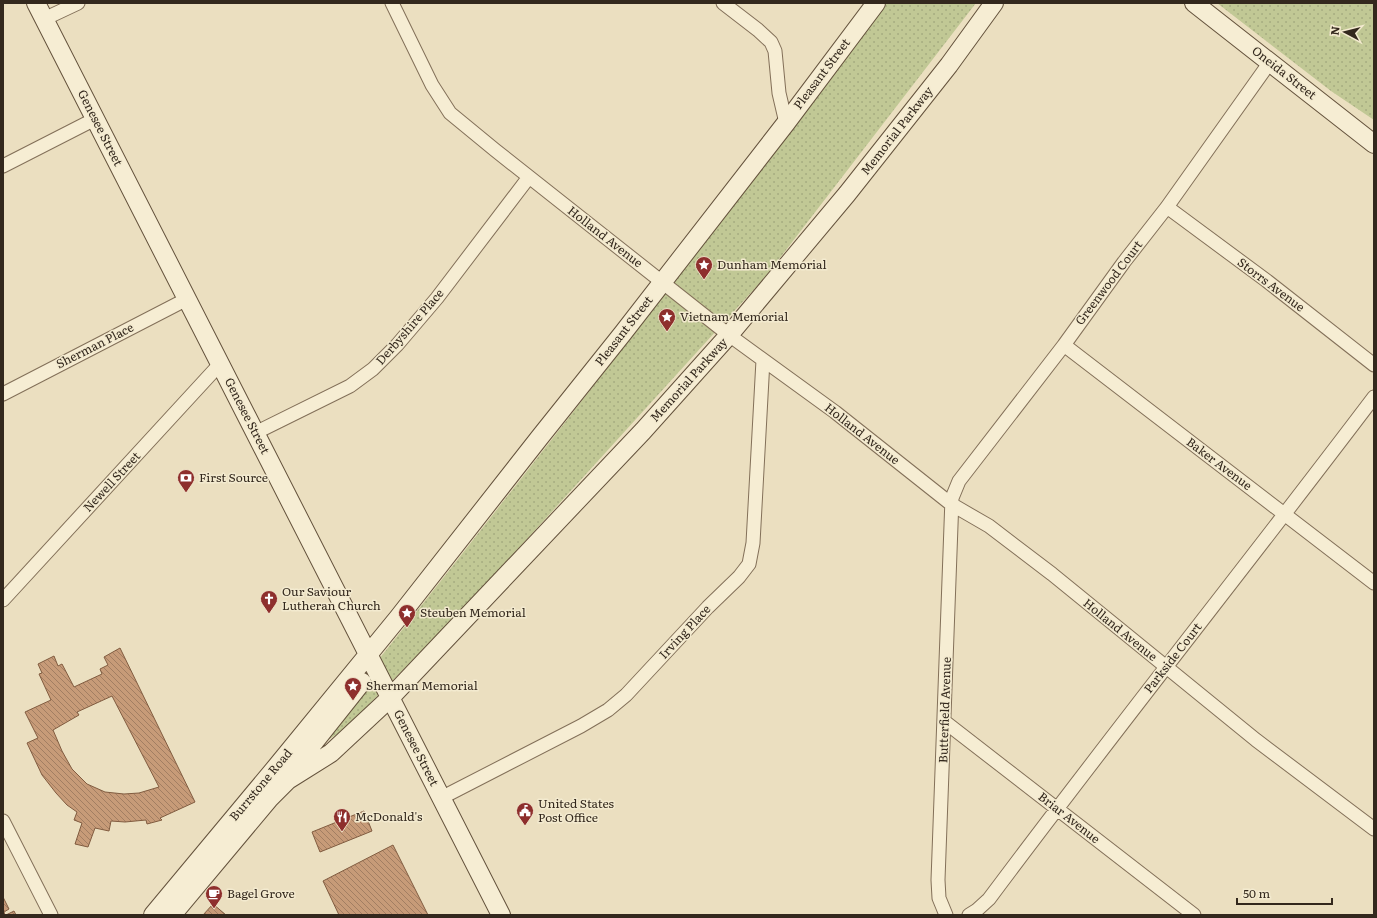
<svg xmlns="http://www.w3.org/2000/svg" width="1377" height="918" font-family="Literata,serif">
  <defs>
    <pattern id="park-dots" width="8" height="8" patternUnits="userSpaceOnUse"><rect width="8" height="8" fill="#c1c895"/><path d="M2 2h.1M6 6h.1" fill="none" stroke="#a6ac80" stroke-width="1.8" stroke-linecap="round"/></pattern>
    <pattern id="building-back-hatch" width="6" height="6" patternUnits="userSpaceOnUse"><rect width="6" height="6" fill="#c79b78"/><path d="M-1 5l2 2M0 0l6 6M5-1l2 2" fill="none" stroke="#a27e62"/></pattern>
  </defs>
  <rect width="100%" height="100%" fill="#ebdfc0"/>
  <path fill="url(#park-dots)" d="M 886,3 L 976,3 L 766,276 L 477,594 L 345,729 L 301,757 C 500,508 695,257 886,3 Z
    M 1217,3 L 1374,3 L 1374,120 L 1331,91 Z"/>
  <path fill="url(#building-back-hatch)" stroke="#815c40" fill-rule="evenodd" d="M 120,648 L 195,802 L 160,818 L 162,820 L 147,824 L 146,820 L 125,822 L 111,821 L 109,831 L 95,828 L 88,847 L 75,844 L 82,823 L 74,820 L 77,812 L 67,805 L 56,793 L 42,775 L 27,743 L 38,738 L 25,712 L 51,700 L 39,674 L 42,673 L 38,664 L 54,656 L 58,666 L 62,664 L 74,687 L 102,674 L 100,669 L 108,665 L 104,657 ZM 112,696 L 159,787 L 139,793 L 124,794 L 105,792 L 87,784 L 72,769 L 62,751 L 53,730 L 79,715 L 77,712 Z
    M 364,811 L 372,831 L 320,852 L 312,832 Z
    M 393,845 L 428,915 L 339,915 L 323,881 Z
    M 3,897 L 9,909 L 4,912 L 5,915 L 3,915 Z
    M 213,904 L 226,915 L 203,915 Z
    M 14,911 L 16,915 L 6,915 Z"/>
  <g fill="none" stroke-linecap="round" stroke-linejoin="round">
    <defs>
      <path id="street" d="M 392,3 L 432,85 L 450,113 L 495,150 L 729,335 L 835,412 L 951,504 L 989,526 L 1052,574 L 1256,740 L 1374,829
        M 723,3 L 758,30 L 771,42 L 775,51 L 779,93 L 786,123
        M 44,19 L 78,3
        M 3,166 L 95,119
        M 1167,207 L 1267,281 L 1374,365
        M 1064,345 L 1374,583
        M 3,394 L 187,299
        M 255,433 L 350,386 L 373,369 L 397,345 L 437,298 L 529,177
        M 3,600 L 220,364
        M 945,722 L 1194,915
        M 441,798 L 581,726 L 608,710 L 626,695 L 708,607 L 739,577 L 749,564 L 753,543 L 763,360
        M 3,821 L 51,915
        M 946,915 L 939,898 L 938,880 L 952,498 L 959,481 L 1064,345 L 1124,262 L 1167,207 L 1270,62
        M 969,915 L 977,910 L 989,899 C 1115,730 1247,565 1374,397"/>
      <path id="secondary" d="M 36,3 L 501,915
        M 1194,3 L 1374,144
        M 288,775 L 362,682
        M 153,915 L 277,766 L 398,618 L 540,437 L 623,333 L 786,123 L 876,3
        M 172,915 L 269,799 L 288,780 L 331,753 L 390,698 L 643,431 L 729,335 L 847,194 L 949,65 L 994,3"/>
    </defs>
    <use href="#street" stroke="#837059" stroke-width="15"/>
    <use href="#secondary" stroke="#64523c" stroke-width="20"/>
    <use href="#street" stroke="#f6edd3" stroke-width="13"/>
    <use href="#secondary" stroke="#f6edd3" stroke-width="18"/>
  </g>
  <defs>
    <symbol id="sight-pin" viewBox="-11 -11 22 30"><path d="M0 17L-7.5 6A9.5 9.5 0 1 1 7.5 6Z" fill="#8e2f2d" stroke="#f3eacf"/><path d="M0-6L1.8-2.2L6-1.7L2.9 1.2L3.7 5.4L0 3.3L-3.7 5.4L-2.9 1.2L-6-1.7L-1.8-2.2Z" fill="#fff"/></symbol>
    <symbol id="bank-pin" viewBox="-11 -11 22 30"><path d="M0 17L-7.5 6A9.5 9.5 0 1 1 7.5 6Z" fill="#8e2f2d" stroke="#f3eacf"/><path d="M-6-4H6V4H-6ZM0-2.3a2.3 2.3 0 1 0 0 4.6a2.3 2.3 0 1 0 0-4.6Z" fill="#fff"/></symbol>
    <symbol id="church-pin" viewBox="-11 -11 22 30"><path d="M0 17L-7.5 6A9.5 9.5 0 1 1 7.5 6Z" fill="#8e2f2d" stroke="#f3eacf"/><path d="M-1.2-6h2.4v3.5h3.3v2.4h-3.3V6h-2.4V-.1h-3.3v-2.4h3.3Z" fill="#fff"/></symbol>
    <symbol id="civic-pin" viewBox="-11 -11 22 30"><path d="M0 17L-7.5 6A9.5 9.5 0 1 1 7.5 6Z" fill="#8e2f2d" stroke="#f3eacf"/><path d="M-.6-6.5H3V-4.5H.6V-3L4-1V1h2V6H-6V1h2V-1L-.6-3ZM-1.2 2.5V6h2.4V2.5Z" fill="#fff"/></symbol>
    <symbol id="restaurant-pin" viewBox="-11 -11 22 30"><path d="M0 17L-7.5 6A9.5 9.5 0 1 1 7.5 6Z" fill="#8e2f2d" stroke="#f3eacf"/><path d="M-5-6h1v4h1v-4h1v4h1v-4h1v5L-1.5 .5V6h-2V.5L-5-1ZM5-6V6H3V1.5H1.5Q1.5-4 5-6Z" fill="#fff"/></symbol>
    <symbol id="cafe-pin" viewBox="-11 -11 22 30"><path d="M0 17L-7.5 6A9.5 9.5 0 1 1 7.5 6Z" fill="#8e2f2d" stroke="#f3eacf"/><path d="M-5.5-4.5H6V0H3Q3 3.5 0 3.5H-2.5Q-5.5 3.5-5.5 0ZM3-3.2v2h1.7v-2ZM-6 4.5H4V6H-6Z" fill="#fff"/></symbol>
  </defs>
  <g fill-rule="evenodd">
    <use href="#sight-pin" x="694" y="255" width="20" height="27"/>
    <use href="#sight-pin" x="657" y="307" width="20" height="27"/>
    <use href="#bank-pin" x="176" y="468" width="20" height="27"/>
    <use href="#church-pin" x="259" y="589" width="20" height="27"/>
    <use href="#sight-pin" x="397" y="603" width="20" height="27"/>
    <use href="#sight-pin" x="343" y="676" width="20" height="27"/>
    <use href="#civic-pin" x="515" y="801" width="20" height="27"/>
    <use href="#restaurant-pin" x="332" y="807" width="20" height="27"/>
    <use href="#cafe-pin" x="204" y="884" width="20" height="27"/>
  </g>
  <g text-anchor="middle" stroke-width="3" stroke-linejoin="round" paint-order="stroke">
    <g font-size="12" fill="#33281d" stroke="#f3eacf">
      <text transform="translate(1284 73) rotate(38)" y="4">Oneida Street</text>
      <text transform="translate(822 74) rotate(-53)" y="4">Pleasant Street</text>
      <text transform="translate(100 128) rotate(63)" y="4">Genesee Street</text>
      <text transform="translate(897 131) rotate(-52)" y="4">Memorial Parkway</text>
      <text transform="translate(605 237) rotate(38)" y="4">Holland Avenue</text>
      <text transform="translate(1109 283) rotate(-53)" y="4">Greenwood Court</text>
      <text transform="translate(1271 285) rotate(37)" y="4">Storrs Avenue</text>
      <text transform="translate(410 327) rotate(-49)" y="4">Derbyshire Place</text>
      <text transform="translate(624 331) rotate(-52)" y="4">Pleasant Street</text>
      <text transform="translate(95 346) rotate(-27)" y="4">Sherman Place</text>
      <text transform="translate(689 380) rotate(-48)" y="4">Memorial Parkway</text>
      <text transform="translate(247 416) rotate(63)" y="4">Genesee Street</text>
      <text transform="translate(862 434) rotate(38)" y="4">Holland Avenue</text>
      <text transform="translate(1219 464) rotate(37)" y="4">Baker Avenue</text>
      <text transform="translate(112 482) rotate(-47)" y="4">Newell Street</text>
      <text transform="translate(1120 630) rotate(39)" y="4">Holland Avenue</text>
      <text transform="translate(685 632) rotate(-47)" y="4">Irving Place</text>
      <text transform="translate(1173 658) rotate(-52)" y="4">Parkside Court</text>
      <text transform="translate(945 710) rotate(-88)" y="4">Butterfield Avenue</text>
      <text transform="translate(416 748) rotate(63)" y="4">Genesee Street</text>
      <text transform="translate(261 785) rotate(-50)" y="4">Burrstone Road</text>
      <text transform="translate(1069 818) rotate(38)" y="4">Briar Avenue</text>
    </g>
    <g font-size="12" fill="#33281d" stroke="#f3eacf" text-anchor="start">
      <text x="717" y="269">Dunham Memorial</text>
      <text x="680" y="321">Vietnam Memorial</text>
      <text x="199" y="482">First Source</text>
      <text x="282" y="596">Our Saviour<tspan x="282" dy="14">Lutheran Church</tspan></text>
      <text x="420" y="617">Steuben Memorial</text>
      <text x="366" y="690">Sherman Memorial</text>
      <text x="538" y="808">United States<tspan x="538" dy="14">Post Office</tspan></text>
      <text x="355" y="821">McDonald's</text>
      <text x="227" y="898">Bagel Grove</text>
    </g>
  </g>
  <rect width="1377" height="918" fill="none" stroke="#33281d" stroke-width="8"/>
  <g transform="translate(1345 32) rotate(277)" stroke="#f3eacf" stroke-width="3" paint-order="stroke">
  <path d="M0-3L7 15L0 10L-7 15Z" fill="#33281d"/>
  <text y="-6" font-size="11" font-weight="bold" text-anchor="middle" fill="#33281d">N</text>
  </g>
  <path d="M1237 898v6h95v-6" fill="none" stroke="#33281d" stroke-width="2"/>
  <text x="1243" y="898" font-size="12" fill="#33281d" stroke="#f3eacf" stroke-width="3" paint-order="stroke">50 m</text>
</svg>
